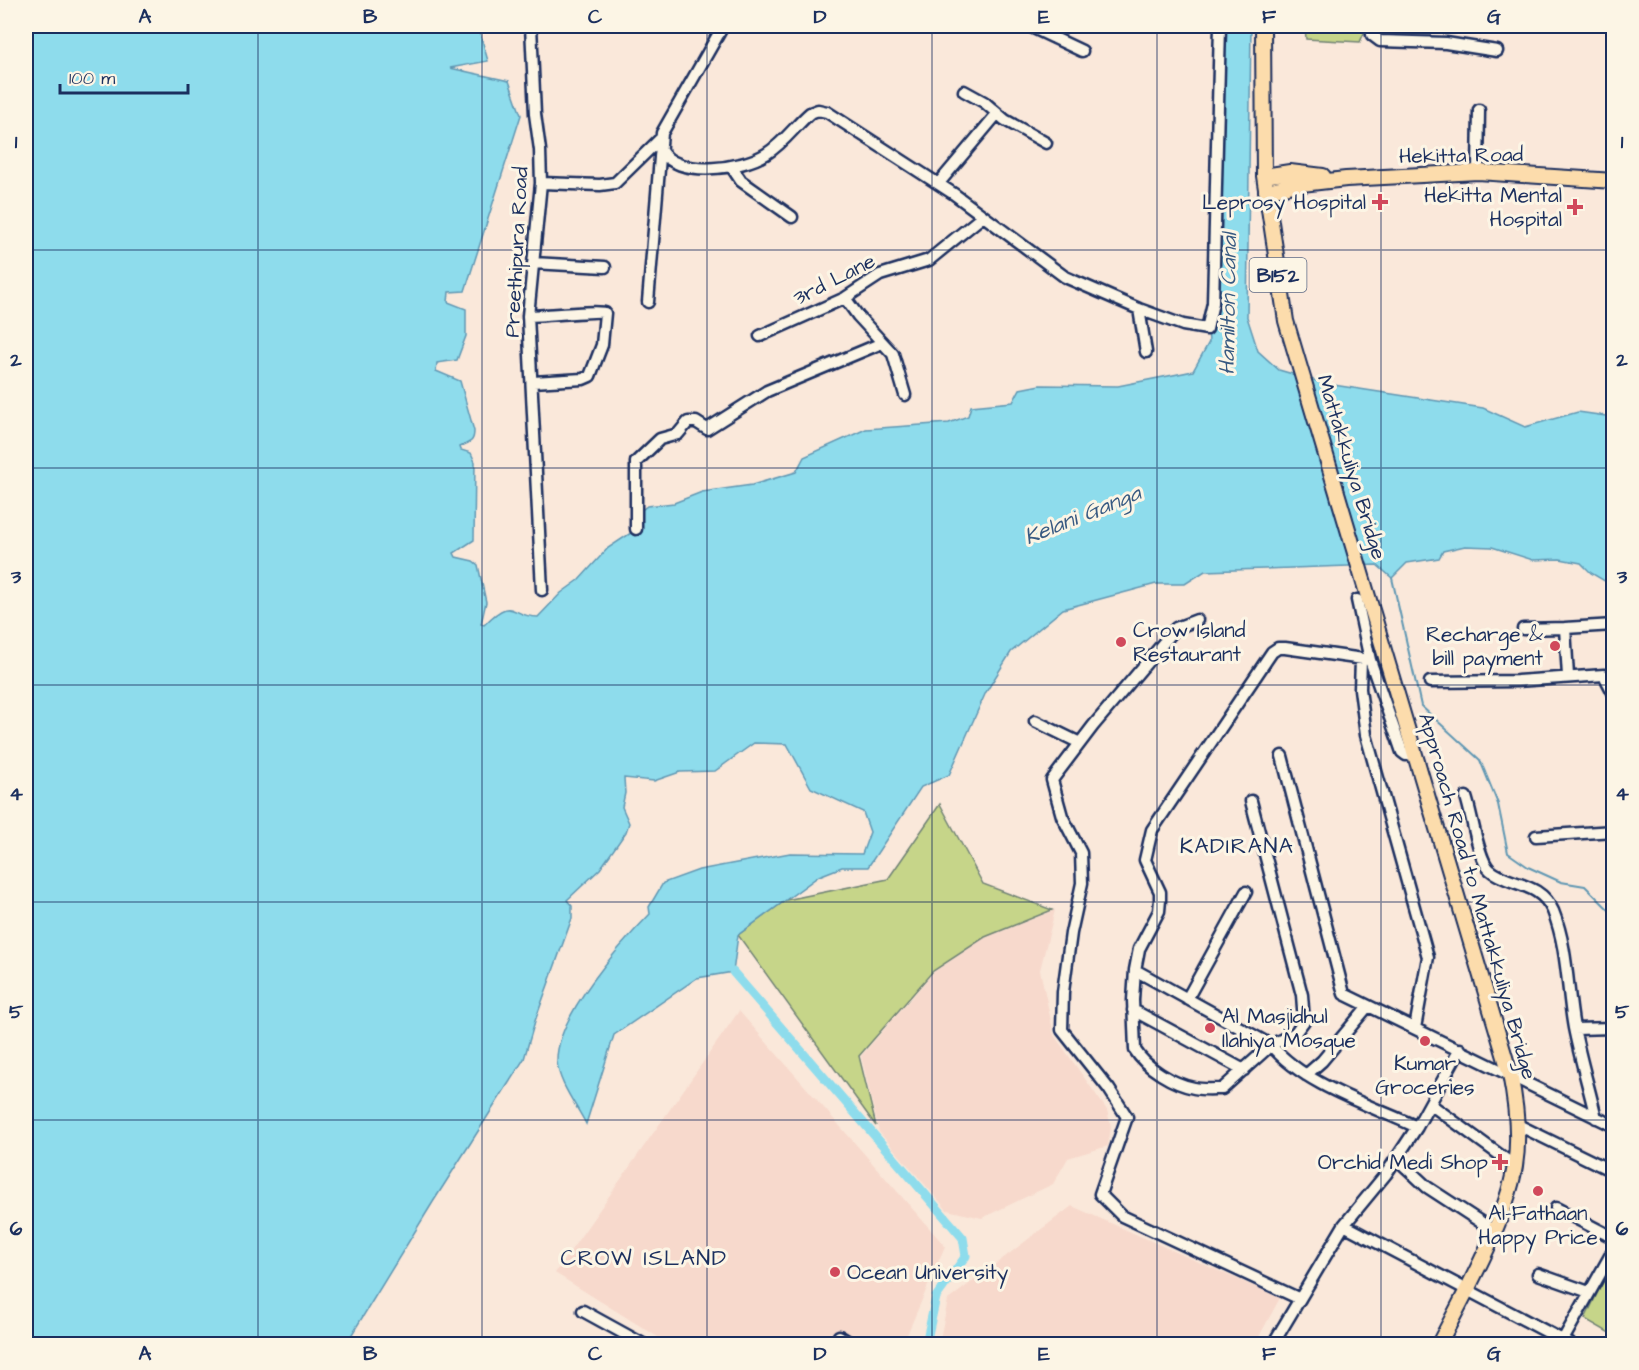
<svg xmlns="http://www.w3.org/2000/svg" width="1639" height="1370" font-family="'Architects Daughter',sans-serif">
  <rect width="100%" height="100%" fill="#fae8da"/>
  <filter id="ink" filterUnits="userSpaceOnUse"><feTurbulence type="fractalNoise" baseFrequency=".0167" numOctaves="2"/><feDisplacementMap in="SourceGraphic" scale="12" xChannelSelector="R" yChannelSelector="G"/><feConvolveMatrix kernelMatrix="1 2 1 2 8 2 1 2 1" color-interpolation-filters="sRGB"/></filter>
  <g filter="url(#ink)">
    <path fill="#f7d9cc" d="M 1055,910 L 1040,970 L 1054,1035 L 1107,1110 L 1111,1127 L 1108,1146 L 1068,1158 L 1053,1184 L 982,1218 L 947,1210 L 879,1132 L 861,1056 L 934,972 L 985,938 Z
      M 739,1011 L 945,1246 L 903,1344 L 669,1344 L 555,1273 Z
      M 1072,1206 L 1280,1298 L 1255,1344 L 939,1344 L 948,1300 Z"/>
    <path fill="#c6d589" stroke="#708274" stroke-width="1.5" d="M 1298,26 L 1367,26 L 1360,42 L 1306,39 L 1305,27 Z
      M 940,804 L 983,884 L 1052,910 L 985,937 L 933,971 L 859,1056 L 876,1126 L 738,935 L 786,900 L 888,879 Z
      M 1613,1260 L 1613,1335 L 1585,1319 Z"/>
    <path fill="#8edcec" stroke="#6097b3" stroke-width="1.5" d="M 26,26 L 478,26 L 488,61 L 450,68 L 509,81 L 521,115 L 465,291 L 449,292 L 448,302 L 466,309 L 466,336 L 457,360 L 437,363 L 436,371 L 460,381 L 474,431 C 474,443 469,442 460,447 L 461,450 L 471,453 L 475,462 L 474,540 L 454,553 L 456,557 L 473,561 L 478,565 L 486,602 L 481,624 L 484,625 C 515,594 509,617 538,617 L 561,593 L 579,580 L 608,548 L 637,529 L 638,513 L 647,506 L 674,503 L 702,492 L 752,485 L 796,472 L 804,457 L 866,429 L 949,423 L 968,416 L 971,406 L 1013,402 L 1020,389 L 1040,385 L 1118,386 L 1193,371 L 1209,342 L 1207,314 L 1221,233 L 1225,26 L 1251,26 L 1247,317 L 1258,351 L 1279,370 L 1327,384 L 1483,408 L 1525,427 L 1578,412 L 1613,417 L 1613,586 L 1591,573 L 1581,563 L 1560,559 L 1533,560 L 1492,547 L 1465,546 L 1443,551 L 1439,558 L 1407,563 L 1392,578 L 1377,565 L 1205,571 L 1185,584 L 1156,584 L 1063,609 L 1011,652 L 986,692 L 949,775 L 921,787 L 868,867 L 842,867 L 819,876 L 738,935 L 733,972 L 697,978 L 614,1035 L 586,1124 C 577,1106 558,1082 557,1061 C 556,1016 620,945 650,914 L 649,907 L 663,883 L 699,870 L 790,853 L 862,854 L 870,832 L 863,812 L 811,788 L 787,744 L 754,743 L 715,771 L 680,772 L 654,781 L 624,778 L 625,793 L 622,807 L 629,823 L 626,832 L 600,869 L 567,900 L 572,906 L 572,918 L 535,1021 L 524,1059 L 433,1202 L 346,1344 L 26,1344 Z"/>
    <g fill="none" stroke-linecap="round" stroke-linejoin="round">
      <path stroke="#6097b3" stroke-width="2" d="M 1392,578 L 1421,706 L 1480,760 L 1498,804 L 1508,853 L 1528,867 L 1561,882 L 1585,886 L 1614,915"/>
      <path stroke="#8edcec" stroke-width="9" d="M 733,972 L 963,1238 L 966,1256 L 936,1297 L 926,1344"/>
      <defs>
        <path id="minor" d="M 531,26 L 535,114 L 540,150 L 541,183 L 528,316 L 542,590
          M 1029,26 L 1082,51
          M 1372,26 L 1372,35 L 1380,41 L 1446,43 L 1497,51
          M 964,91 L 984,102 L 1005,120 L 1046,143
          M 660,149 C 676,179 742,169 766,154 C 784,143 795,126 810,113 L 818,110 L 827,112 L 954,194 L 1065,277 L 1139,309 L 1183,325 L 1207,329 L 1213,303 L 1220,26
          M 731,166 L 741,181 L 792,217
          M 1478,172 L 1479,110
          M 541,183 L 600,185 L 615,183 L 661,138
          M 939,183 L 997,114
          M 533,263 L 605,267
          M 845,298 L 858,316 L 893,354 L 905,395
          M 648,302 L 662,133 L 723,26
          M 1139,309 L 1146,352
          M 528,316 C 540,316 601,310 605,313 L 602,345 L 590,376 L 583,379 L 533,382
          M 760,336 L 845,298 L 880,275 L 929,260 L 983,216
          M 636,529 L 636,462 L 660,439 L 678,434 L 688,422 L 696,422 L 707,429 L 767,391 L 882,343
          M 1357,600 L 1370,660
          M 1197,620 L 1176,628 L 1093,726 L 1052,780 L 1062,816 L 1081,853 L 1082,883 L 1071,933 L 1063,992 L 1062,1030 L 1109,1089 L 1127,1117 L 1100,1194 L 1122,1216 L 1300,1299
          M 1523,629 L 1565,628
          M 1361,660 L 1360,689 L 1366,735 L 1428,957 L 1415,1028
          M 1568,676 L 1565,628 L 1614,625
          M 1430,682 L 1517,681 L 1604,675 L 1614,694
          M 1035,721 L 1080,743
          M 1414,753 L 1406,755 L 1402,752 L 1370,660 L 1285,648 L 1278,648 L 1272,652 L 1152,830 L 1145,860 L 1160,892 L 1160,900 L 1159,911 L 1139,949 L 1135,970 L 1133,1000 L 1135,1050 C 1146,1068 1173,1084 1194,1088 C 1203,1090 1213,1089 1222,1089 L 1271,1045 C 1304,1085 1370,1105 1417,1127
          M 1282,756 L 1344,994 L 1614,1126
          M 1466,797 C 1472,814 1478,860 1490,870 C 1508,886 1540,881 1553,911 C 1568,948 1567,990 1574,1028 C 1580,1058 1589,1088 1596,1118
          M 1536,836 L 1614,831
          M 1135,970 L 1271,1045 L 1295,1033 L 1304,1021 L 1302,995 L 1251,801
          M 1187,999 L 1246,892
          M 1133,1010 L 1244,1070
          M 1575,1029 L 1614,1028
          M 1306,1075 L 1322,1061 L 1368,1006
          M 1430,1104 L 1515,1166
          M 1516,1124 L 1614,1172
          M 1397,1159 L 1427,1187 L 1493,1230
          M 1556,1208 L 1614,1238
          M 1344,1225 L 1570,1344
          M 1538,1274 L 1589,1292
          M 583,1311 L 643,1344
          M 839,1336 L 852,1344
          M 1563,1340 L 1614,1249
          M 1273,1344 L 1344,1225 L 1386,1174 L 1417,1127 L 1460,1049"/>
        <path id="major" d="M 1263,26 L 1264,176 L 1286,321 L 1510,1074 C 1516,1104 1520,1136 1515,1166 C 1506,1221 1464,1295 1439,1344
          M 1264,176 L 1290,172 L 1323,176
          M 1266,191 L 1293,185 L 1346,179 L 1478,172 L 1614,181"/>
      </defs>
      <use href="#minor" stroke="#1b2f5e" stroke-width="15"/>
      <use href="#major" stroke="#1b2f5e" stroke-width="18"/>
      <use href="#minor" stroke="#fcf5e5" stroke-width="10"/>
      <use href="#major" stroke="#fcdcac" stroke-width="14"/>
    </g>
  </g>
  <path fill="none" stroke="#1b2f5e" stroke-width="1.5" stroke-opacity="0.55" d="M 258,26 L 258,1344M 482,26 L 482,1344M 707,26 L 707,1344M 932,26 L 932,1344M 1157,26 L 1157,1344M 1381,26 L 1381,1344M 26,250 L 1614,250M 26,468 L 1614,468M 26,685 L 1614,685M 26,902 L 1614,902M 26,1120 L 1614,1120"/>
  <g fill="#d1495b" stroke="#fcf5e5" stroke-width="2">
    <path d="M1377 193h6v6h6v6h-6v6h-6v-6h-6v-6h6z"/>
    <path d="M1572 198h6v6h6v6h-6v6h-6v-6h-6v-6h6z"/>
    <circle cx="1121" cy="642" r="6"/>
    <circle cx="1555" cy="646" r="6"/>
    <circle cx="1210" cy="1028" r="6"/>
    <circle cx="1425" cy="1041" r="6"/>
    <path d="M1497 1153h6v6h6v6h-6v6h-6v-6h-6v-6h6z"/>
    <circle cx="1538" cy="1191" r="6"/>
    <circle cx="835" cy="1272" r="6"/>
  </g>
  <g text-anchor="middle" stroke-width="6" stroke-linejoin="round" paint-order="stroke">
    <rect fill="#fcf5e5" stroke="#5e6a86" stroke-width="1.5" x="1249.5" y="258" width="57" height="34" rx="4.5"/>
    <g font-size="20" font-weight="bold" fill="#1b2f5e">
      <text x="1278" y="282">B152</text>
    </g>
    <g font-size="21" fill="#1b2f5e" stroke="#fcf5e5">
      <text transform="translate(1461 155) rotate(-1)" y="7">Hekitta Road</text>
      <text transform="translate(516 252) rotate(-87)" y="7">Preethipura Road</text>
      <text transform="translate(834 279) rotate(-27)" y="7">3rd Lane</text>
      <text transform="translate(1352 467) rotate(73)" y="7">Mattakkuliya Bridge</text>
      <text transform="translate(1478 896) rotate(74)" y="7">Approach Road to Mattakkuliya Bridge</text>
    </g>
    <g font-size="21" fill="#1b2f5e" stroke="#fcf5e5" text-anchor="end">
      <text x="1562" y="202">Hekitta Mental<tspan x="1562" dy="24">Hospital</tspan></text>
      <text x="1366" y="209">Leprosy Hospital</text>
      <text x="1133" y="637" text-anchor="start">Crow Island<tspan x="1133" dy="24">Restaurant</tspan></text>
      <text x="1543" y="641">Recharge &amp;<tspan x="1543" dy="24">bill payment</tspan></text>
      <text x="1222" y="1023" text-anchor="start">Al Masjidhul<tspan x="1222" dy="24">Ilahiya Mosque</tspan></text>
      <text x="1425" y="1070" text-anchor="middle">Kumar<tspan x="1425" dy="24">Groceries</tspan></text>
      <text x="1488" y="1169">Orchid Medi Shop</text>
      <text x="1538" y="1220" text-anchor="middle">Al-Fathaan<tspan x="1538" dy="24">Happy Price</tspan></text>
      <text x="847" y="1279" text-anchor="start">Ocean University</text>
    </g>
    <g font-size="22" font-style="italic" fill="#385a82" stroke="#fcf5e5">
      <text transform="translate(1227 304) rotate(-89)" y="8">Hamilton Canal</text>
      <text transform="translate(1082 514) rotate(-22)" y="8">Kelani Ganga</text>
    </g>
    <g font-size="22" letter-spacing="1.5" fill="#1b2f5e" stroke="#fcf5e5">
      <text x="1237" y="853">KADIRANA</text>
      <text x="644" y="1265">CROW ISLAND</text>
    </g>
  </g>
  <rect width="1639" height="1370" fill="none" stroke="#fcf5e5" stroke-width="66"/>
  <path d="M60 84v9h128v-9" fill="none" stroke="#1b2f5e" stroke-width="3"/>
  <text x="69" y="84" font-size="18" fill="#1b2f5e" stroke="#fcf5e5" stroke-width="4.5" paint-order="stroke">100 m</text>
  <rect x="33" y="33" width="1573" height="1304" fill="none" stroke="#1b2f5e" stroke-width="2"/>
  <g font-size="20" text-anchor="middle" font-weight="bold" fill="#1b2f5e">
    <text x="145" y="23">A</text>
    <text x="370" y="23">B</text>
    <text x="595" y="23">C</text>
    <text x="820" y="23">D</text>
    <text x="1044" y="23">E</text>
    <text x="1269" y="23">F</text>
    <text x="1494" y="23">G</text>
    <text x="16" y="148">1</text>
    <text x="1622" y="148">1</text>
    <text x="16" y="366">2</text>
    <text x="1622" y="366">2</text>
    <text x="16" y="583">3</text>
    <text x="1622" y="583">3</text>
    <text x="16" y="800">4</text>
    <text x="1622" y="800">4</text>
    <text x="16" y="1018">5</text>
    <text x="1622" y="1018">5</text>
    <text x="16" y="1235">6</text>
    <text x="1622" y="1235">6</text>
    <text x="145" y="1360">A</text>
    <text x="370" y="1360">B</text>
    <text x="595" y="1360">C</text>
    <text x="820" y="1360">D</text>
    <text x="1044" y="1360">E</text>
    <text x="1269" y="1360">F</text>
    <text x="1494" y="1360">G</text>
  </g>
</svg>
